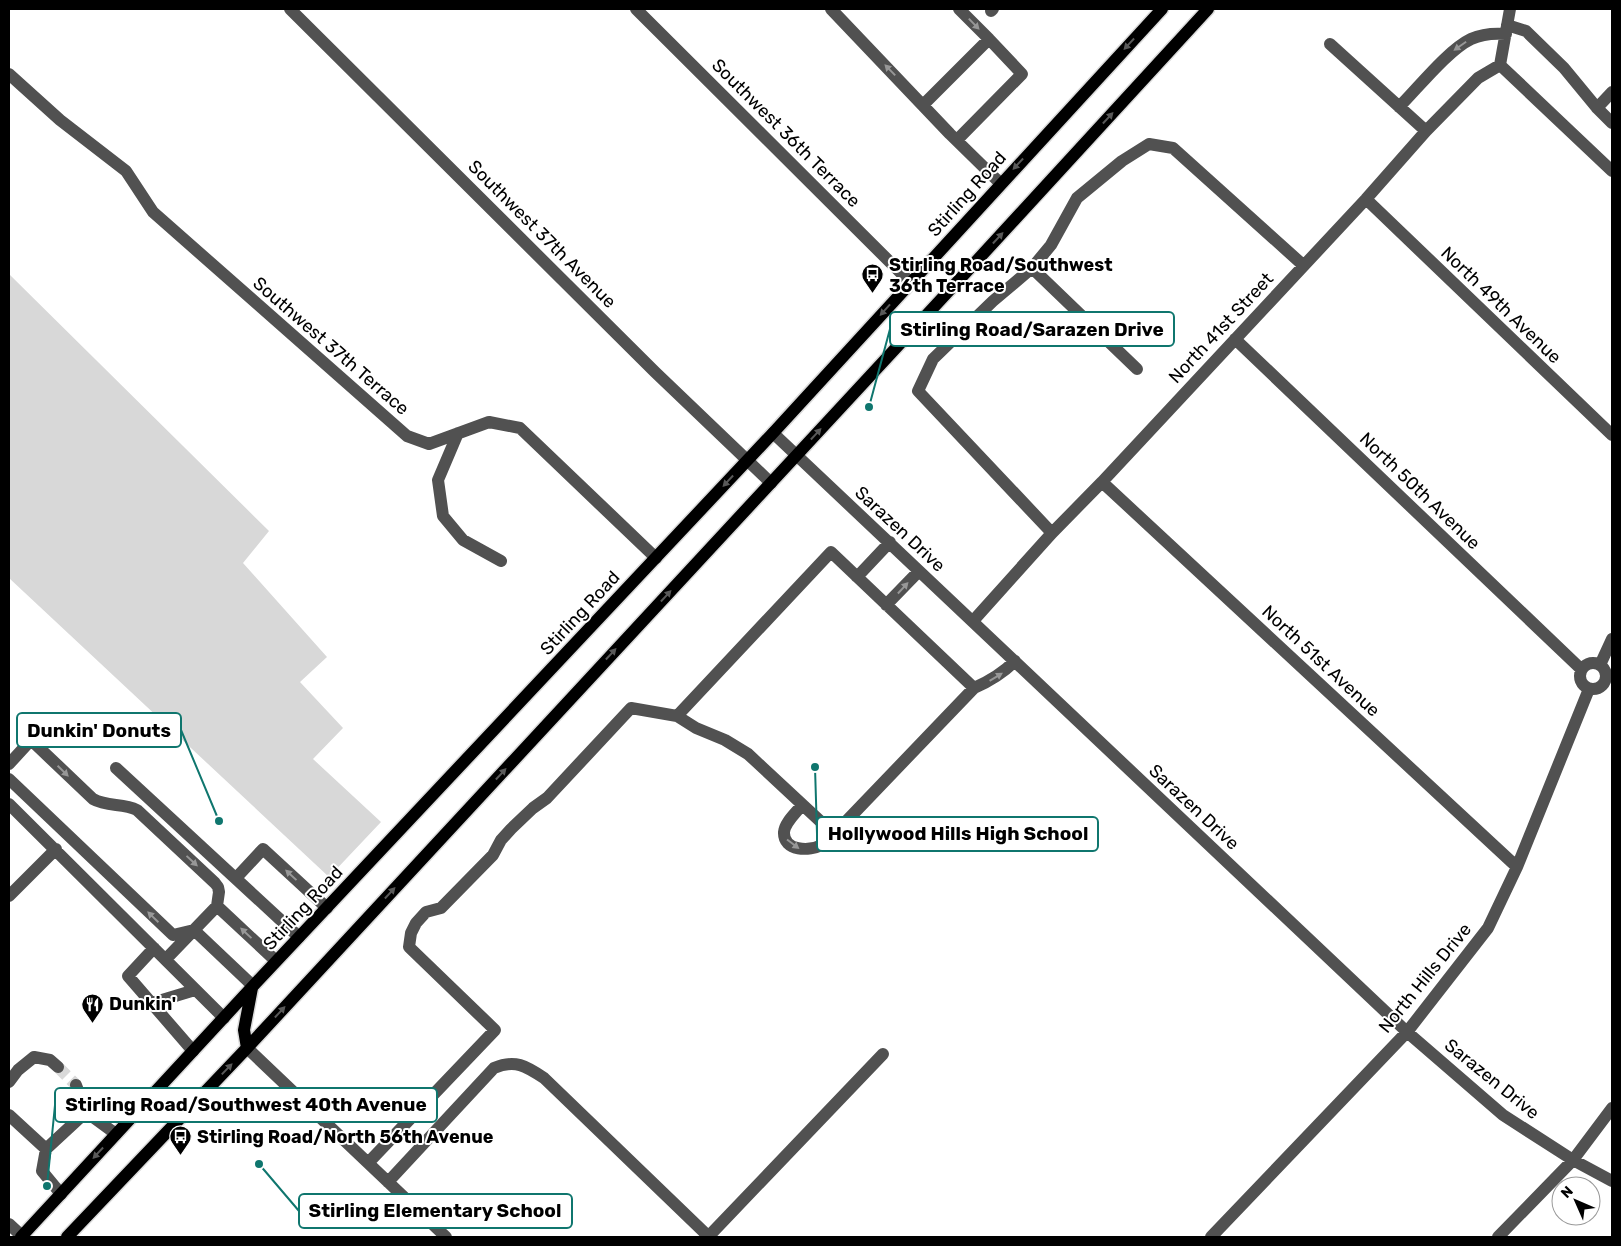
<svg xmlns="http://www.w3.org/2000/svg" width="1621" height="1246" font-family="Rubik,sans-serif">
  <rect width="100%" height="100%" fill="#fff"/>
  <path fill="#d8d8d8" d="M 9,274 L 269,531 L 243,563 L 327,657 L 300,682 L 343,728 L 313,759 L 381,822 L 329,877 L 9,578 Z"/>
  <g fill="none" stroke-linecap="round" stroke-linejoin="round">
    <path stroke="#d9d9d9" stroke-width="12" stroke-dasharray="12 6" stroke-linecap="butt" d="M 58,1067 L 76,1085"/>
    <defs>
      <path id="major" d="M 247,1048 L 244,1030 L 252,988
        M 21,1237 L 253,986 L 773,433 L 1162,9
        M 67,1237 L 247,1048 L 971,267 L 1208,9"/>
    </defs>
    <use href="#major" stroke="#dbdbdb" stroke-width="15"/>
    <path stroke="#515151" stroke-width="12" d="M 290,9 L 655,372 L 771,483
      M 636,9 L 910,282
      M 831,9 L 950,134 L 1000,183
      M 959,9 L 989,39
      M 1510,9 L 1500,65 L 1612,171
      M 991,11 L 993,9
      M 1507,25 L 1526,31 L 1564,68 L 1597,108 L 1612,123
      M 1330,44 L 1426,131
      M 9,74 L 60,120 L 126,171 L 153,212 L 407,436 L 429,444 L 489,422 L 520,428 L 656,558
      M 923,105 L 989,39 L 1022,74 L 957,140
      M 1399,107 C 1418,88 1448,50 1471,39 C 1482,34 1494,33 1506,34
      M 1597,108 L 1612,92
      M 1366,199 L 1612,435
      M 1032,268 L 1137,369
      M 1235,339 L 1581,669
      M 458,433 L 438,480 L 443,516 L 463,540 L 501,561
      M 773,433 L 1407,1032 L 1503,1115 L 1573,1160 L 1612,1181
      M 1102,482 L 1517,867
      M 1052,533 L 918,391 L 933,359 L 993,301 L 1032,268 L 1051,245 L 1077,198 L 1122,161 L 1149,144 L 1173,148 L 1303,265
      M 831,552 L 974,688 L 834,834 L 748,754 L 725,740 L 696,728 L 677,716 Z
      M 857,577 L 890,542
      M 886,605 L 919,571
      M 973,621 L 1052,533 L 1102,482 L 1366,199 L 1426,131 L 1478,78 L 1500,65
      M1580 676a13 13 0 1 1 26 0a13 13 0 1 1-26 0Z
      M 1600,665 L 1612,639
      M 974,688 C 990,681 1002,674 1015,661
      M 9,764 L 31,740 L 93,799 C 107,807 123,803 137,810 L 215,883 L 218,887 L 219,892 L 217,906 L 166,959
      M 116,768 L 299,937
      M 9,779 L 173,935 L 194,930
      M 9,804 L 224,1018
      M 802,805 C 796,813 785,822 784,832 C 783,852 810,851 822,845 C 827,842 830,839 834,834
      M 236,878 L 263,849 L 327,908
      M 9,896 L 56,849
      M 217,906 L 276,961
      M 194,930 L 253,986
      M 154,948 L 128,976 L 193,1051
      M 152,1003 L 195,990
      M 247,1048 L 446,1237
      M 9,1082 L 18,1070 L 34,1057 L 50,1060 L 58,1067
      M 76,1085 L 86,1112
      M 9,1115 L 46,1149 L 86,1112 L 116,1134
      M 46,1149 L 42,1171 L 61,1194
      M 368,1163 L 495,1030 L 409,947 L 411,933 L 416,923 L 426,912 L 441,908 L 493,855 L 501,840 L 511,829 L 533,808 L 547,798 L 631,708 L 677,716
      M 388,1182 L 494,1068 C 515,1059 526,1066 544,1078 L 708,1236
      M 9,1224 L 23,1237
      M 708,1237 L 883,1054
      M 1211,1237 L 1407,1032 L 1488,928 L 1517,867 L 1589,689
      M 1498,1237 L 1573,1160 L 1612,1108"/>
    <use href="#major" stroke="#000" stroke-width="12"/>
  </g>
  <defs><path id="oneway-solid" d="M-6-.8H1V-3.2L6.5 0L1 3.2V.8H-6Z" transform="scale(1.25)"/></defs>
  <g fill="#979797">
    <use href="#oneway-solid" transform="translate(974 24) rotate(46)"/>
    <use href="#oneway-solid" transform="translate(1460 46) rotate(145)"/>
    <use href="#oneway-solid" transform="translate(890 70) rotate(-134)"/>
    <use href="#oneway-solid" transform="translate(903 588) rotate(-47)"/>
    <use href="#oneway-solid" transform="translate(996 677) rotate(-31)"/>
    <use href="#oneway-solid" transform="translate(63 771) rotate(44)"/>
    <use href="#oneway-solid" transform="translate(793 844) rotate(37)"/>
    <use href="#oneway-solid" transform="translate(192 861) rotate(43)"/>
    <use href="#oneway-solid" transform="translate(291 875) rotate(-137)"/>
    <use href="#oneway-solid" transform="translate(153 917) rotate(-136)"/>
    <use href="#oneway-solid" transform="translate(246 933) rotate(-137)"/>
  </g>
  <g fill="#595959">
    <use href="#oneway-solid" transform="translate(1129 44) rotate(133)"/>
    <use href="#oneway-solid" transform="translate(1108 118) rotate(-47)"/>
    <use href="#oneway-solid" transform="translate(1018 164) rotate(133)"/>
    <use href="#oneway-solid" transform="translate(998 238) rotate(-47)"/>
    <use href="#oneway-solid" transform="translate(885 310) rotate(132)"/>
    <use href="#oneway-solid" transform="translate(816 434) rotate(-47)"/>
    <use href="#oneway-solid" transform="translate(728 481) rotate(133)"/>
    <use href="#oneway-solid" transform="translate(666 596) rotate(-47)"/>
    <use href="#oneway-solid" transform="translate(611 654) rotate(-47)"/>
    <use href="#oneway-solid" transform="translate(501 774) rotate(-47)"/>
    <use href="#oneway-solid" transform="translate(390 893) rotate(-47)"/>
    <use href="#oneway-solid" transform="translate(280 1012) rotate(-47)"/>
    <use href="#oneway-solid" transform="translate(227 1069) rotate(-46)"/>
    <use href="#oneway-solid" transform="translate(98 1153) rotate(133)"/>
  </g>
  <defs>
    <symbol id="bus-pin" viewBox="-11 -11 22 30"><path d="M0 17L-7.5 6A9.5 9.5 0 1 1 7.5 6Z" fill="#000" stroke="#fff"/><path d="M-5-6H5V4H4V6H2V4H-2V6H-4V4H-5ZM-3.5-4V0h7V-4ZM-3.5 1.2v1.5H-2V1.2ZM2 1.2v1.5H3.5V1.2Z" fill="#fff"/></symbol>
    <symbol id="restaurant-pin" viewBox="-11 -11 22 30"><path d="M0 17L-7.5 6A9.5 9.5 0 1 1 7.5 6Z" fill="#000" stroke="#fff"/><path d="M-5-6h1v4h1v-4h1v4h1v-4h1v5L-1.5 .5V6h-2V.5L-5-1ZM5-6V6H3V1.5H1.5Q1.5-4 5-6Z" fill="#fff"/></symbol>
  </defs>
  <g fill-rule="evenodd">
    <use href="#bus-pin" x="860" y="262" width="25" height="34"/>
    <use href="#restaurant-pin" x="80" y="992" width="25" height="34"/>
    <use href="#bus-pin" x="168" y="1124" width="25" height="34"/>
  </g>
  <g text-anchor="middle" stroke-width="4" stroke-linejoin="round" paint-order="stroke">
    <g font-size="18" fill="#000" stroke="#fff">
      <text transform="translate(786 133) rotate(45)" y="6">Southwest 36th Terrace</text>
      <text transform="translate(967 194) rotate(-48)" y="6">Stirling Road</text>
      <text transform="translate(542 234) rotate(45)" y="6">Southwest 37th Avenue</text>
      <text transform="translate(1501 305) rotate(44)" y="6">North 49th Avenue</text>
      <text transform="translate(1221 328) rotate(-47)" y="6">North 41st Street</text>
      <text transform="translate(331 346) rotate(41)" y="6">Southwest 37th Terrace</text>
      <text transform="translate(1420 491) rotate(44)" y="6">North 50th Avenue</text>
      <text transform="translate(900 529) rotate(43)" y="6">Sarazen Drive</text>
      <text transform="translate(580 613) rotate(-47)" y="6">Stirling Road</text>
      <text transform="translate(1321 661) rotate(43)" y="6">North 51st Avenue</text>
      <text transform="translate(1194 807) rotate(43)" y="6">Sarazen Drive</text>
      <text transform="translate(303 908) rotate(-47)" y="6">Stirling Road</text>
      <text transform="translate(1425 978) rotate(-51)" y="6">North Hills Drive</text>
      <text transform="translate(1492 1079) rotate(39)" y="6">Sarazen Drive</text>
    </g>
    <g font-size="18" font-weight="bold" fill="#000" stroke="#fff" text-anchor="start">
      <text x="889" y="271">Stirling Road/Southwest<tspan x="889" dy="21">36th Terrace</tspan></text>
      <text x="109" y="1010">Dunkin'</text>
      <text x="197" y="1143">Stirling Road/North 56th Avenue</text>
    </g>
  </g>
  <path fill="none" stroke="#0f766e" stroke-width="2" d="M869 407L890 329M219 821L181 730M815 767L817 834M47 1186L55 1105M259 1164L299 1211"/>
  <g fill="#0f766e" stroke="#fff" stroke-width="2">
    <circle cx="869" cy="407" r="5"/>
    <circle cx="219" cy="821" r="5"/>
    <circle cx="815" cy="767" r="5"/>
    <circle cx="47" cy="1186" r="5"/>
    <circle cx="259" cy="1164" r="5"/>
  </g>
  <g fill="#fff" stroke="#0f766e" stroke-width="2">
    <rect x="890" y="312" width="284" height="34" rx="5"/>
    <rect x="17" y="713" width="164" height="34" rx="5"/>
    <rect x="817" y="817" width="281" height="34" rx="5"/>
    <rect x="55" y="1088" width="382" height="34" rx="5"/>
    <rect x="299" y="1194" width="273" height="34" rx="5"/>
  </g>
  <g font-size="19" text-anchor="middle" font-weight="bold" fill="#000">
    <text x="1032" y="336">Stirling Road/Sarazen Drive</text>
    <text x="99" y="737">Dunkin' Donuts</text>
    <text x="958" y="840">Hollywood Hills High School</text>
    <text x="246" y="1111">Stirling Road/Southwest 40th Avenue</text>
    <text x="435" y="1217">Stirling Elementary School</text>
  </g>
  <rect width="1621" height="1246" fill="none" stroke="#000000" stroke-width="20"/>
  <g transform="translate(1576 1201) rotate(315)"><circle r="24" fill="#ffffff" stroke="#999999"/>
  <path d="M0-4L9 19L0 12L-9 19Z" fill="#000000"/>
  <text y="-8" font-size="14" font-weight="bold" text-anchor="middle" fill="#000000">N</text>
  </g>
</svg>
